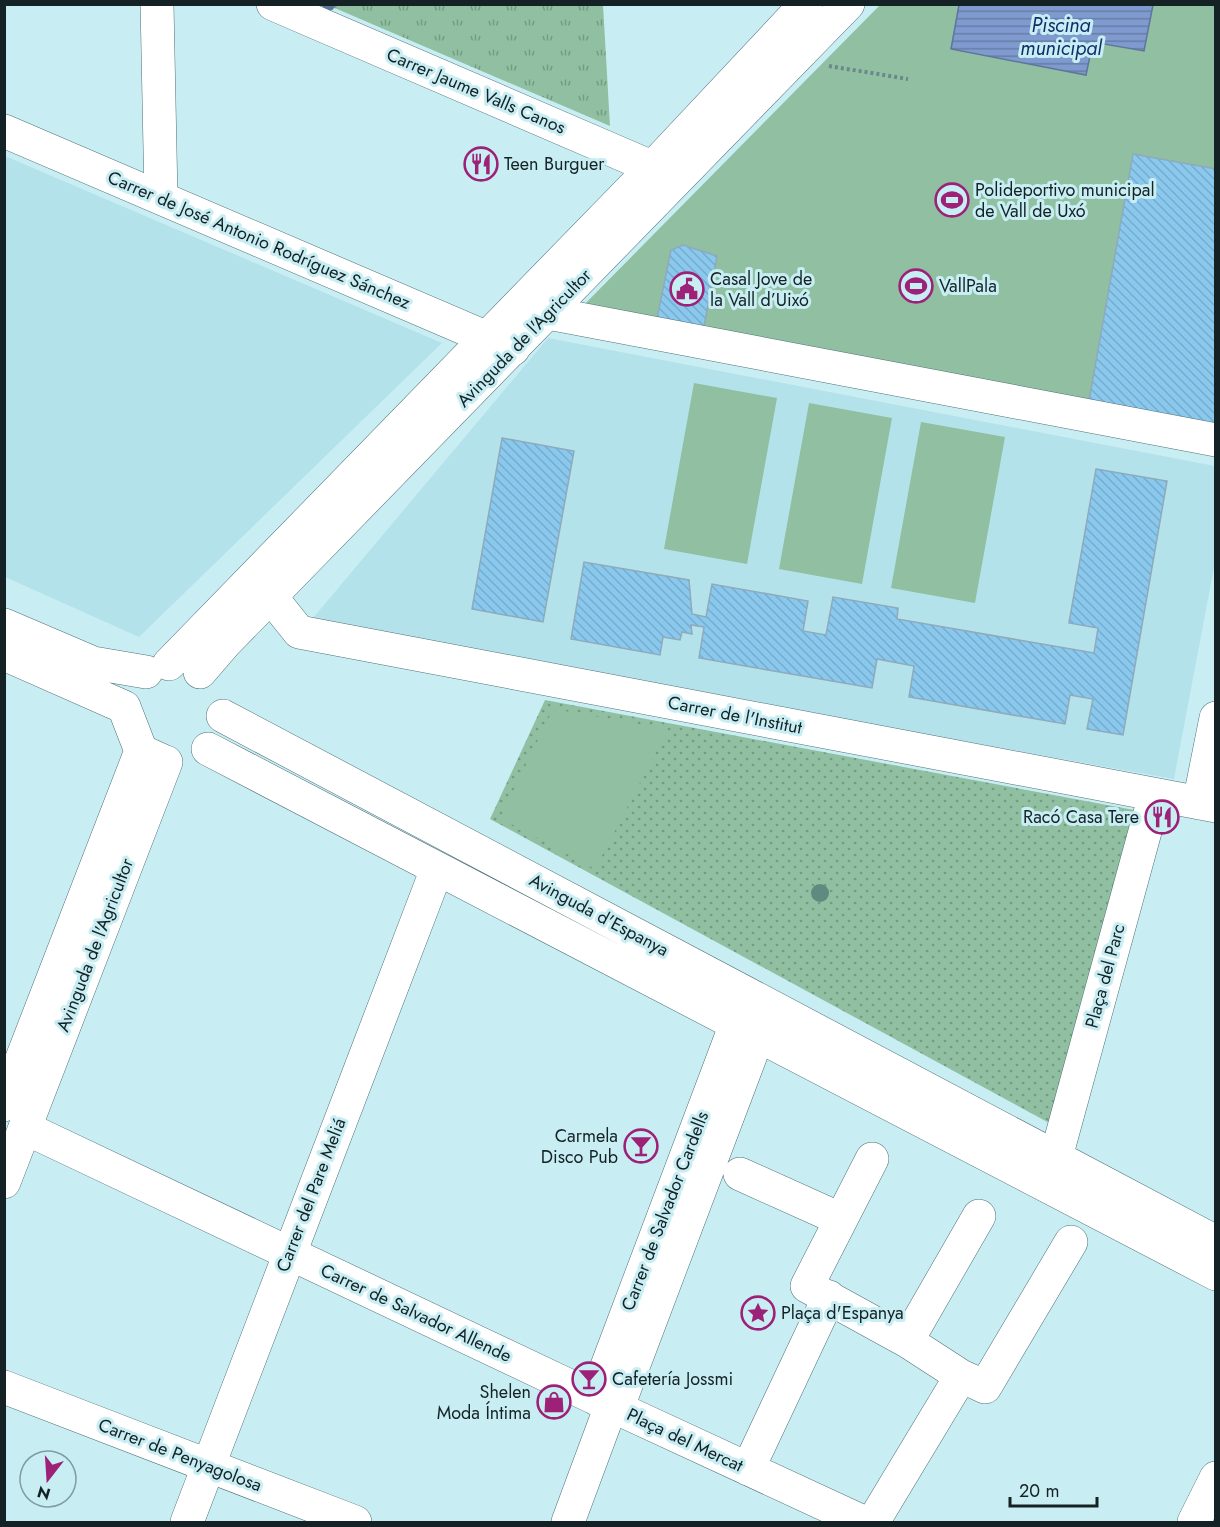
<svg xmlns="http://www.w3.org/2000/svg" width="1220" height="1527" font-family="Jost,sans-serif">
  <defs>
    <pattern id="grass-tufts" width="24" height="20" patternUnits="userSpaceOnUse" patternTransform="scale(1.5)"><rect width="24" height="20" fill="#90c0a1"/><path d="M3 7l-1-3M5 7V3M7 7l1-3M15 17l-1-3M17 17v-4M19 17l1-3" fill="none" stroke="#749c83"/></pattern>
    <pattern id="park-dots" width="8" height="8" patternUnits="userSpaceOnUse" patternTransform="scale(1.5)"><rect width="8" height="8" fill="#90c0a1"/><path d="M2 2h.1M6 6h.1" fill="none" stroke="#749c83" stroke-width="1.8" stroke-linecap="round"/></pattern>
    <pattern id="water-rules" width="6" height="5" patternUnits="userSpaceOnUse" patternTransform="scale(1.5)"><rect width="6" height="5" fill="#7f9ace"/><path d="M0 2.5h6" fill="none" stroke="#677da7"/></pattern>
    <pattern id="building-back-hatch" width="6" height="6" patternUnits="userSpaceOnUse" patternTransform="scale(1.5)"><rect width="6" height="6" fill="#8ac8ee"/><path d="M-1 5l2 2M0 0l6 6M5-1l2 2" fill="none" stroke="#76accc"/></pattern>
  </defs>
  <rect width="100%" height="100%" fill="#c8eef4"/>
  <path fill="#b4e2ea" d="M 5,156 L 442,343 L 139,637 L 5,577 Z
    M 548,338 L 1215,466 L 1215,562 L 1174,779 L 308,624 Z"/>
  <path fill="url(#grass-tufts)" d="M 326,5 L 603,5 L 610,126 L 330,6 Z"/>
  <path fill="url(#park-dots)" d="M 545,700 L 1150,813 L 1053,1125 L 490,819 Z"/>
  <path fill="#90c0a1" d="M 1215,4 L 1215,429 L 575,314 L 880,5 Z
    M 694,383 L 777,398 L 747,564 L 664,549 Z
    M 809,403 L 892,418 L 862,584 L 779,569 Z
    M 921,422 L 1005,437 L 975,603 L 891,588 Z
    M 553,709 L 668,729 L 595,869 L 500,818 Z"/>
  <path fill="url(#water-rules)" stroke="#5f769b" stroke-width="1.5" d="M 959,5 L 959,4 L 1153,5 L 1144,51 L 1093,42 L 1086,75 L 951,49 Z"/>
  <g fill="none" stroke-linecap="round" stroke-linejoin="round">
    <path stroke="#5f769b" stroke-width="9" d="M 326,4 L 330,6 L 331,4"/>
  </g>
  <path fill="url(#building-back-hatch)" stroke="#8eaabb" stroke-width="1.5" d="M 1133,154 L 1216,169 L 1216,429 L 1088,406 Z
    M 683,245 L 717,256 L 703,332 L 656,323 L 671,250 Z
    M 502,438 L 574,451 L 543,622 L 472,609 Z
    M 1096,469 L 1167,481 L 1123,735 L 1087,729 L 1093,699 L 1070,695 L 1065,724 L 909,697 L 914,666 L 877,659 L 872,688 L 699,658 L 704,627 L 691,625 L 692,634 L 682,632 L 680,640 L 663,637 L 660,655 L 571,639 L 584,562 L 689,580 L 692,614 L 706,617 L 712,584 L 808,601 L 803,631 L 826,635 L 833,597 L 898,608 L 897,619 L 1094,653 L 1098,628 L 1069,623 Z"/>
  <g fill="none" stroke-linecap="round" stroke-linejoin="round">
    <defs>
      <path id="street" d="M 157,4 L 161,198
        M 273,4 L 677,178
        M 4,131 L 513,349
        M 548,313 L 1216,440
        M 271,597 L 299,632 L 1216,806
        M 1199,803 L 1216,718
        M 25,1128 L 595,1398 L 863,1522
        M 1056,1157 L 1155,795
        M 872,1159 L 807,1286 L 907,1341 L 961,1376 L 985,1387 L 1071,1242
        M 740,1174 L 840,1219
        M 907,1341 L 979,1216
        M 4,1387 L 355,1522
        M 595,1398 L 736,1024
        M 617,1409 L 758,1036
        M 748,1469 L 829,1297
        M 187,1522 L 437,869
        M 568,1522 L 611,1406
        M 873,1522 L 961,1376"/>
      <path id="secondary" d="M 4,625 L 93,663 L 146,672
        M 4,654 L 124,707
        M 169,664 L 653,167 L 806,4
        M 200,672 L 225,643 L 848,4
        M 124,707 L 141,751 L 161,760
        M 223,716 L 1216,1242
        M 208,749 L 1216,1274
        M 4,1105 L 141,751
        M 4,1182 L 166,762
        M 1194,1522 L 1216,1478"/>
    </defs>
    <use href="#street" stroke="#4f7177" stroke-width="34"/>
    <use href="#secondary" stroke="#4f7177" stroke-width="34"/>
    <path stroke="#6d878c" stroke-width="4" stroke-dasharray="3 3" stroke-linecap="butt" d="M 829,66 L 908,79"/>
    <use href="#street" stroke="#fff" stroke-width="33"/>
    <use href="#secondary" stroke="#fff" stroke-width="33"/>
  </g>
  <circle fill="#5e8a7f" cx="820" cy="893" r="9"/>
  <defs>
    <symbol id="restaurant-ring" viewBox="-11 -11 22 22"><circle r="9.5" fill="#c8eef4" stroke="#9d2177" stroke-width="1.5"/><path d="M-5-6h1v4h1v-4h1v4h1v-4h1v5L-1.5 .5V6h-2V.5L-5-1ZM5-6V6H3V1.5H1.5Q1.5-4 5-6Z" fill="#9d2177"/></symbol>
    <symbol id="stadium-ring" viewBox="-11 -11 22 22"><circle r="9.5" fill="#c8eef4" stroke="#9d2177" stroke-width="1.5"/><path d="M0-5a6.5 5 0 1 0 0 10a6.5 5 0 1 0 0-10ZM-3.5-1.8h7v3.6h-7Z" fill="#9d2177"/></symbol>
    <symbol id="civic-ring" viewBox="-11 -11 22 22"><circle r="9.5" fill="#c8eef4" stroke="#9d2177" stroke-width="1.5"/><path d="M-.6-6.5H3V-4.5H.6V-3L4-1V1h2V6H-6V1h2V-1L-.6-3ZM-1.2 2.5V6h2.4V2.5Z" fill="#9d2177"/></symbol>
    <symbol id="bar-ring" viewBox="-11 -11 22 22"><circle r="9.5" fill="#c8eef4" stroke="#9d2177" stroke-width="1.5"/><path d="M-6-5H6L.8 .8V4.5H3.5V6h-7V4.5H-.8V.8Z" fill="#9d2177"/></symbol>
    <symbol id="sight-ring" viewBox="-11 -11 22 22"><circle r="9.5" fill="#c8eef4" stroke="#9d2177" stroke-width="1.5"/><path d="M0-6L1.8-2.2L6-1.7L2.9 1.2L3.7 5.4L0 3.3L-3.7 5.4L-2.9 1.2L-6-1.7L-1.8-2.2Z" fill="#9d2177"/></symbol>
    <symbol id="shop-ring" viewBox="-11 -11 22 22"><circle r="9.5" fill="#c8eef4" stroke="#9d2177" stroke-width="1.5"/><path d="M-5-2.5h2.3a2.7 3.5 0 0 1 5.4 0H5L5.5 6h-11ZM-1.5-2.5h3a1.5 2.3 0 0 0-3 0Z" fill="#9d2177"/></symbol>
  </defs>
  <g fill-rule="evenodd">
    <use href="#restaurant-ring" x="462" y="145" width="38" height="38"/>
    <use href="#stadium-ring" x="933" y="181" width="38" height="38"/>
    <use href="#stadium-ring" x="897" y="267" width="38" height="38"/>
    <use href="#civic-ring" x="668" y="270" width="38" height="38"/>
    <use href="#restaurant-ring" x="1143" y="798" width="38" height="38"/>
    <use href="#bar-ring" x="622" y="1127" width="38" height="38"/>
    <use href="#sight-ring" x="739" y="1294" width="38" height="38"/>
    <use href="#bar-ring" x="570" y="1360" width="38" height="38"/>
    <use href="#shop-ring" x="535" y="1383" width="38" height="38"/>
  </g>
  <g text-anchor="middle" stroke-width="6" stroke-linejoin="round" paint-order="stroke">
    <g font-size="18" fill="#142225" stroke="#c8eef4">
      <text transform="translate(476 91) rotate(23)" y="6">Carrer Jaume Valls Canos</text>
      <text transform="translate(259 240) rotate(23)" y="6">Carrer de José Antonio Rodríguez Sánchez</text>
      <text transform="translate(524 338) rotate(-46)" y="6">Avinguda de l'Agricultor</text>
      <text transform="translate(735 715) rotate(11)" y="6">Carrer de l'Institut</text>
      <text transform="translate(599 915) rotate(28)" y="6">Avinguda d'Espanya</text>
      <text transform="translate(95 945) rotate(-69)" y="6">Avinguda de l'Agricultor</text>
      <text transform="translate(1105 976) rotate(-75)" y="6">Plaça del Parc</text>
      <text transform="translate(311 1195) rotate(-69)" y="6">Carrer del Pare Meliá</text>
      <text transform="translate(665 1211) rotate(-69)" y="6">Carrer de Salvador Cardells</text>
      <text transform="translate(416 1313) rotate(25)" y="6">Carrer de Salvador Allende</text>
      <text transform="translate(685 1440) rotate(25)" y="6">Plaça del Mercat</text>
      <text transform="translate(180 1455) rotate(21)" y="6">Carrer de Penyagolosa</text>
    </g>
    <g font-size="18" fill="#142225" stroke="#c8eef4" text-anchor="start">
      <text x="504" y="170">Teen Burguer</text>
      <text x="975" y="196">Polideportivo municipal<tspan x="975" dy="21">de Vall de Uxó</tspan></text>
      <text x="710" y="285">Casal Jove de<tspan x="710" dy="21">la Vall d’Uixó</tspan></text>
      <text x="939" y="292">VallPala</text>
      <text x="1139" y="823" text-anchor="end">Racó Casa Tere</text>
      <text x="618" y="1142" text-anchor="end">Carmela<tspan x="618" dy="21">Disco Pub</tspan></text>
      <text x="781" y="1319">Plaça d'Espanya</text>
      <text x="612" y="1385">Cafetería Jossmi</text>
      <text x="531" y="1398" text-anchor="end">Shelen<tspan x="531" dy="21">Moda Íntima</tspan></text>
    </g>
    <g font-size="20" font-style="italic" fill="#112d6b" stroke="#c8eef4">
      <text x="1061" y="32">Piscina<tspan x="1061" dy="23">municipal</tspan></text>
    </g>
  </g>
  <rect width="1220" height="1527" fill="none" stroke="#142225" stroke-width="12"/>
  <g transform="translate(48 1479) rotate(197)"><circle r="28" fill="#c8eef4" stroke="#809ca1" stroke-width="1.5"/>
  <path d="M0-4.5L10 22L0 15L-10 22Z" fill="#9d2177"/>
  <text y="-9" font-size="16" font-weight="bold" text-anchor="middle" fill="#142225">N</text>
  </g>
  <path d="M1010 1497v9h87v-9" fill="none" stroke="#142225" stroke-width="3"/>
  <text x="1019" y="1497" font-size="18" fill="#142225" stroke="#c8eef4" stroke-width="4.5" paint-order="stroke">20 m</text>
</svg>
